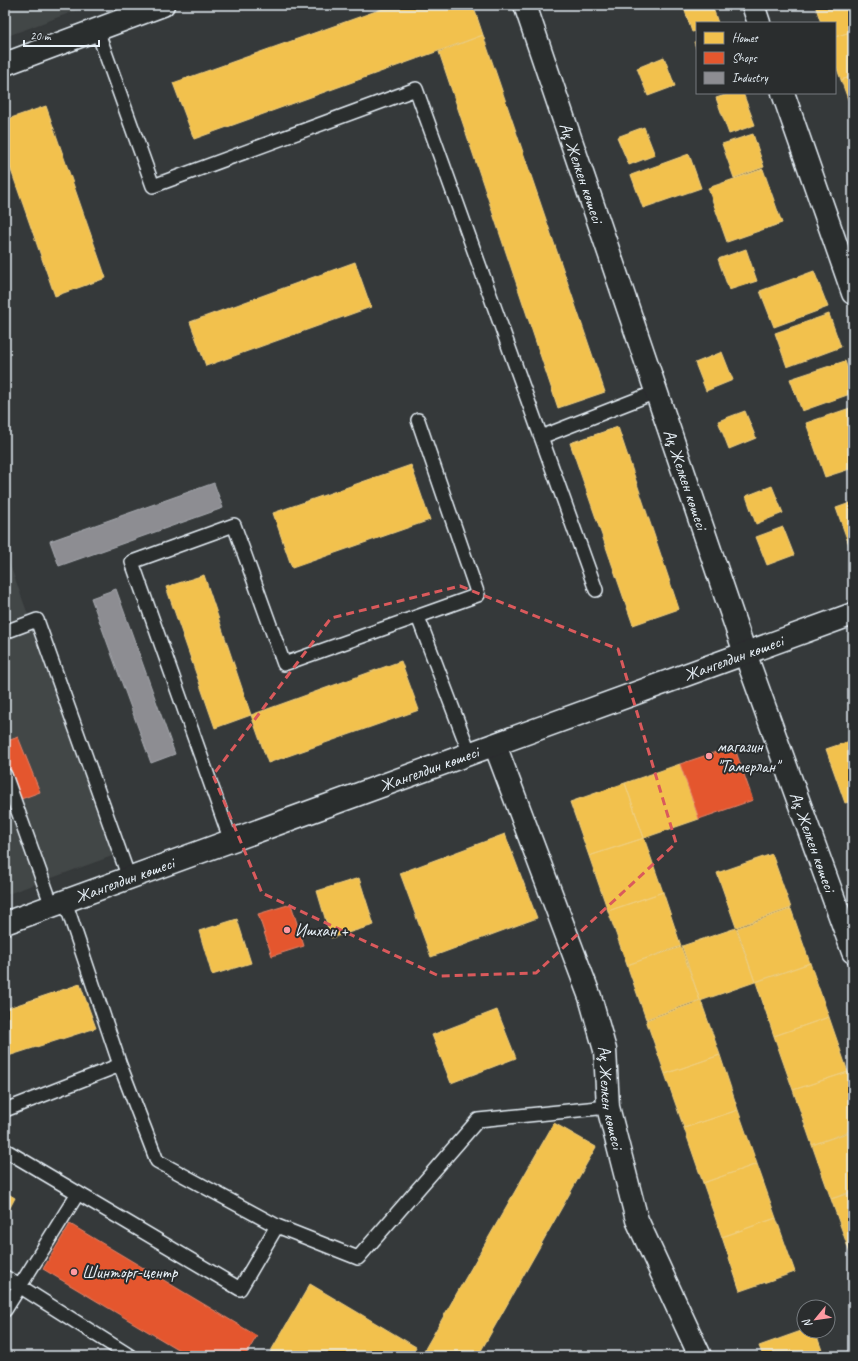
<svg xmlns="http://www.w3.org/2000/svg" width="858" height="1361" font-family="Caveat,sans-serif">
  <rect width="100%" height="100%" fill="#35393a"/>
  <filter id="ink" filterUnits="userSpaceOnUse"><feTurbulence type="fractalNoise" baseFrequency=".025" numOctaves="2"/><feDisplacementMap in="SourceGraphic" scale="8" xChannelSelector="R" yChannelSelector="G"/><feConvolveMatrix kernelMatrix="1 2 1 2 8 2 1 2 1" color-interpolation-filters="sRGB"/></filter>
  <g filter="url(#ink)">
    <path fill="#424647" d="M 5,5 L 91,5 L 5,37 Z
      M 5,551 L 115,855 L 5,895 Z"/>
    <path fill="#f2c14e" stroke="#efcf81" d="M 393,5 L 473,5 L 483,35 L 194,139 L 173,83 Z
      M 683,5 L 712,5 L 718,23 L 697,23 L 697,31 L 692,32 Z
      M 815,5 L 853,5 L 853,31 L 835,37 L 835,23 L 821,23 Z
      M 853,31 L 853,76 L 841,80 L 835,63 L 835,37 Z
      M 483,35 L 605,392 L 558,408 L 439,52 Z
      M 697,41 L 697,51 L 694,42 Z
      M 664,57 L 675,86 L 648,96 L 637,68 Z
      M 853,76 L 853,113 L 841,80 Z
      M 731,93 L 743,93 L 755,125 L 729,134 L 716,98 Z
      M 46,106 L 106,278 L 55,296 L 5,153 L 5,120 Z
      M 644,127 L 655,155 L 629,165 L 617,137 Z
      M 753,134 L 764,167 L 734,178 L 722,144 Z
      M 689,154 L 701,188 L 643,208 L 631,175 Z
      M 763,169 L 782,223 L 727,242 L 708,188 Z
      M 746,249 L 757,281 L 729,290 L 718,259 Z
      M 355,262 L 371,307 L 206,366 L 190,322 Z
      M 814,271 L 828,307 L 774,327 L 760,291 Z
      M 829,314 L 841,347 L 787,367 L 775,333 Z
      M 722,352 L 733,380 L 706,391 L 695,363 Z
      M 845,361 L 853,383 L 853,393 L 802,411 L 790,379 Z
      M 853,407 L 853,468 L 825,477 L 806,423 Z
      M 745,411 L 756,438 L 729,449 L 718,421 Z
      M 618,427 L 679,609 L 633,625 L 570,443 Z
      M 411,465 L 430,520 L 292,568 L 273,513 Z
      M 772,486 L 783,513 L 756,524 L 746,496 Z
      M 853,502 L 853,556 L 836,508 Z
      M 783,527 L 794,555 L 767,565 L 756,537 Z
      M 204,575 L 251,715 L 215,728 L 166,587 Z
      M 401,661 L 419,710 L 268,763 L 251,715 Z
      M 853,740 L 853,801 L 845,803 L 826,749 Z
      M 680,764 L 699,819 L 644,838 L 625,783 Z
      M 625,783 L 644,838 L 589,856 L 570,802 Z
      M 505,834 L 537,918 L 431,957 L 400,873 Z
      M 644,838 L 663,892 L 608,911 L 589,856 Z
      M 772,854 L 791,908 L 736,927 L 717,873 Z
      M 359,878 L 374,925 L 331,938 L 317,891 Z
      M 663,892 L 681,946 L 627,965 L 608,911 Z
      M 791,909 L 810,963 L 755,982 L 737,928 Z
      M 237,919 L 251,963 L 212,975 L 199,931 Z
      M 736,928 L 755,982 L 700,1001 L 682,946 Z
      M 681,947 L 700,1000 L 646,1019 L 627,965 Z
      M 810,963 L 829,1017 L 774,1036 L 756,982 Z
      M 80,984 L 96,1028 L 5,1057 L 5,1009 Z
      M 701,1001 L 720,1055 L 665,1074 L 646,1020 Z
      M 497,1010 L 516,1058 L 451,1083 L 432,1035 Z
      M 829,1017 L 848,1072 L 793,1090 L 774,1036 Z
      M 720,1055 L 738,1110 L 684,1128 L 665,1074 Z
      M 848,1072 L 853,1087 L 853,1130 L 812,1145 L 793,1090 Z
      M 738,1110 L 757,1164 L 703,1183 L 684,1128 Z
      M 554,1123 L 596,1147 L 478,1356 L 421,1356 Z
      M 853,1131 L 853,1191 L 831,1199 L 812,1145 Z
      M 757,1164 L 776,1218 L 722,1237 L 703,1183 Z
      M 5,1192 L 15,1198 L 5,1217 Z
      M 853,1192 L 853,1252 L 850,1253 L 831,1199 Z
      M 776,1218 L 795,1272 L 740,1291 L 722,1237 Z
      M 310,1284 L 416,1347 L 411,1356 L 268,1356 Z
      M 804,1330 L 815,1331 L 824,1356 L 763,1356 L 759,1346 Z
      M 574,1351 L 576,1356 L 562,1356 Z"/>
    <path fill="#e4572e" stroke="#e5856b" d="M 18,737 L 40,792 L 5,805 L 5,742 Z
      M 734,746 L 753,800 L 699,819 L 680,764 Z
      M 291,904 L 304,946 L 272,956 L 258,914 Z
      M 70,1224 L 257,1336 L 245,1356 L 189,1356 L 43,1269 Z"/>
    <path fill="#8d8d92" stroke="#a8abb1" d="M 214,483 L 223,508 L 59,566 L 50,541 Z
      M 116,589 L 175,754 L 151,763 L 91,598 Z"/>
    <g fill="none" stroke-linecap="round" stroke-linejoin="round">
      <defs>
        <path id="service" d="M 97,30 L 153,186 L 416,89 L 596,590
          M 541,437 L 656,392
          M 418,617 L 470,754
          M 5,632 L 37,620 L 129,878
          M 5,775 L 52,906
          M 231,841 L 132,562 L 234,525 L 284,664 L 478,595 L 418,420
          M 65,901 L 120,1065
          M 5,1110 L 120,1065 L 157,1161 L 277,1226 L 240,1289 L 5,1150
          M 277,1226 L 358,1258 L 478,1120 L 608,1107
          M 5,1277 L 130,1356
          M 5,1310 L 78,1193"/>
        <g id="minor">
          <path id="s1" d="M 525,5 L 745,653 L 853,952"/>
          <path d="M 753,5 L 759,23"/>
          <path d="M 5,64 L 163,5"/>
          <path d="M 783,93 L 853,293"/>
          <path id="s2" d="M 495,745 L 590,997 L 605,1050 L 608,1107 L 637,1220 L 700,1356"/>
          <path id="s3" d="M 5,923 L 853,614"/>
        </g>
      </defs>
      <use href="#service" stroke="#e8f1f8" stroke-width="16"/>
      <use href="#minor" stroke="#e8f1f8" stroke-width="25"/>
      <use href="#service" stroke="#2a2d2e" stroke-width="13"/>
      <use href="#minor" stroke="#2a2d2e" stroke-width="22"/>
    </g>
  </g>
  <path fill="none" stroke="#da5a5c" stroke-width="3" stroke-dasharray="8 5" stroke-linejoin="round" d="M 460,586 L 618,649 L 676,843 L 536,973 L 439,976 L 262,893 L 213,775 L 331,618 Z"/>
  <g fill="#ff9aa2" stroke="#2a2d2e" stroke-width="1.5">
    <circle cx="709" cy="756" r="4"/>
    <circle cx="287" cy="930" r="4"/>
    <circle cx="74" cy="1272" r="4"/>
  </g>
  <g text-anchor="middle" stroke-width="4" stroke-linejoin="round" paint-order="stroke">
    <g font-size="17" fill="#e8f1f8" stroke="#2a2d2e">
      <text dy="6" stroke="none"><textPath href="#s1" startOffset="177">Ақ Желкен көшесі</textPath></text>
      <text dy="6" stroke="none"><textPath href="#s1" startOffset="501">Ақ Желкен көшесі</textPath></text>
      <text dy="6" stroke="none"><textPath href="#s3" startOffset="775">Жангелдин көшесі</textPath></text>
      <text dy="6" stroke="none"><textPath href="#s3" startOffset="451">Жангелдин көшесі</textPath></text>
      <text dy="6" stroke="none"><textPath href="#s1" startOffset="885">Ақ Желкен көшесі</textPath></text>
      <text dy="6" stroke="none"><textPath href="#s3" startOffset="127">Жангелдин көшесі</textPath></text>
      <text dy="6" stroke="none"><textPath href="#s2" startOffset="372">Ақ Желкен көшесі</textPath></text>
    </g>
    <g font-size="17" fill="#e8f1f8" stroke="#2a2d2e" text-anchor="start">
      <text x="717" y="752">магазин<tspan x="717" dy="20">"Тамерлан"</tspan></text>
      <text x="295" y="936">Ишхан +</text>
      <text x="82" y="1278">Шинторг-центр</text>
    </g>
  </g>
  <rect width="858" height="1361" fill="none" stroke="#2a2d2e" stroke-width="20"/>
  <rect x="10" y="10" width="838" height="1341" fill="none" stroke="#e8f1f8" stroke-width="1.5" filter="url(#ink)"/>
  <rect x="696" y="22" width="140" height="72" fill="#2a2d2e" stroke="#767b7f"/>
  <rect x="704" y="32" width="20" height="12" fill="#f2c14e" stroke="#767b7f"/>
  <text x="732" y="42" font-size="12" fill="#e8f1f8">Homes</text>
  <rect x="704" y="52" width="20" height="12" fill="#e4572e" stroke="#767b7f"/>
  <text x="732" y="62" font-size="12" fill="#e8f1f8">Shops</text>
  <rect x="704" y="72" width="20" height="12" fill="#8d8d92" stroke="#767b7f"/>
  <text x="732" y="82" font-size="12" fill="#e8f1f8">Industry</text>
  <g transform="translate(816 1319) rotate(241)"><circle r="19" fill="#2a2d2e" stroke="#767b7f"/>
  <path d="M0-3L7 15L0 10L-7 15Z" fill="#ff9aa2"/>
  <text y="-6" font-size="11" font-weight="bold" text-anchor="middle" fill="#e8f1f8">N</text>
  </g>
  <path d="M24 40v6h75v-6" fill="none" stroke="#e8f1f8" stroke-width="2"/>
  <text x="30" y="40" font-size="12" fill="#e8f1f8" stroke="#2a2d2e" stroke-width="3" paint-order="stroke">20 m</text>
</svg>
